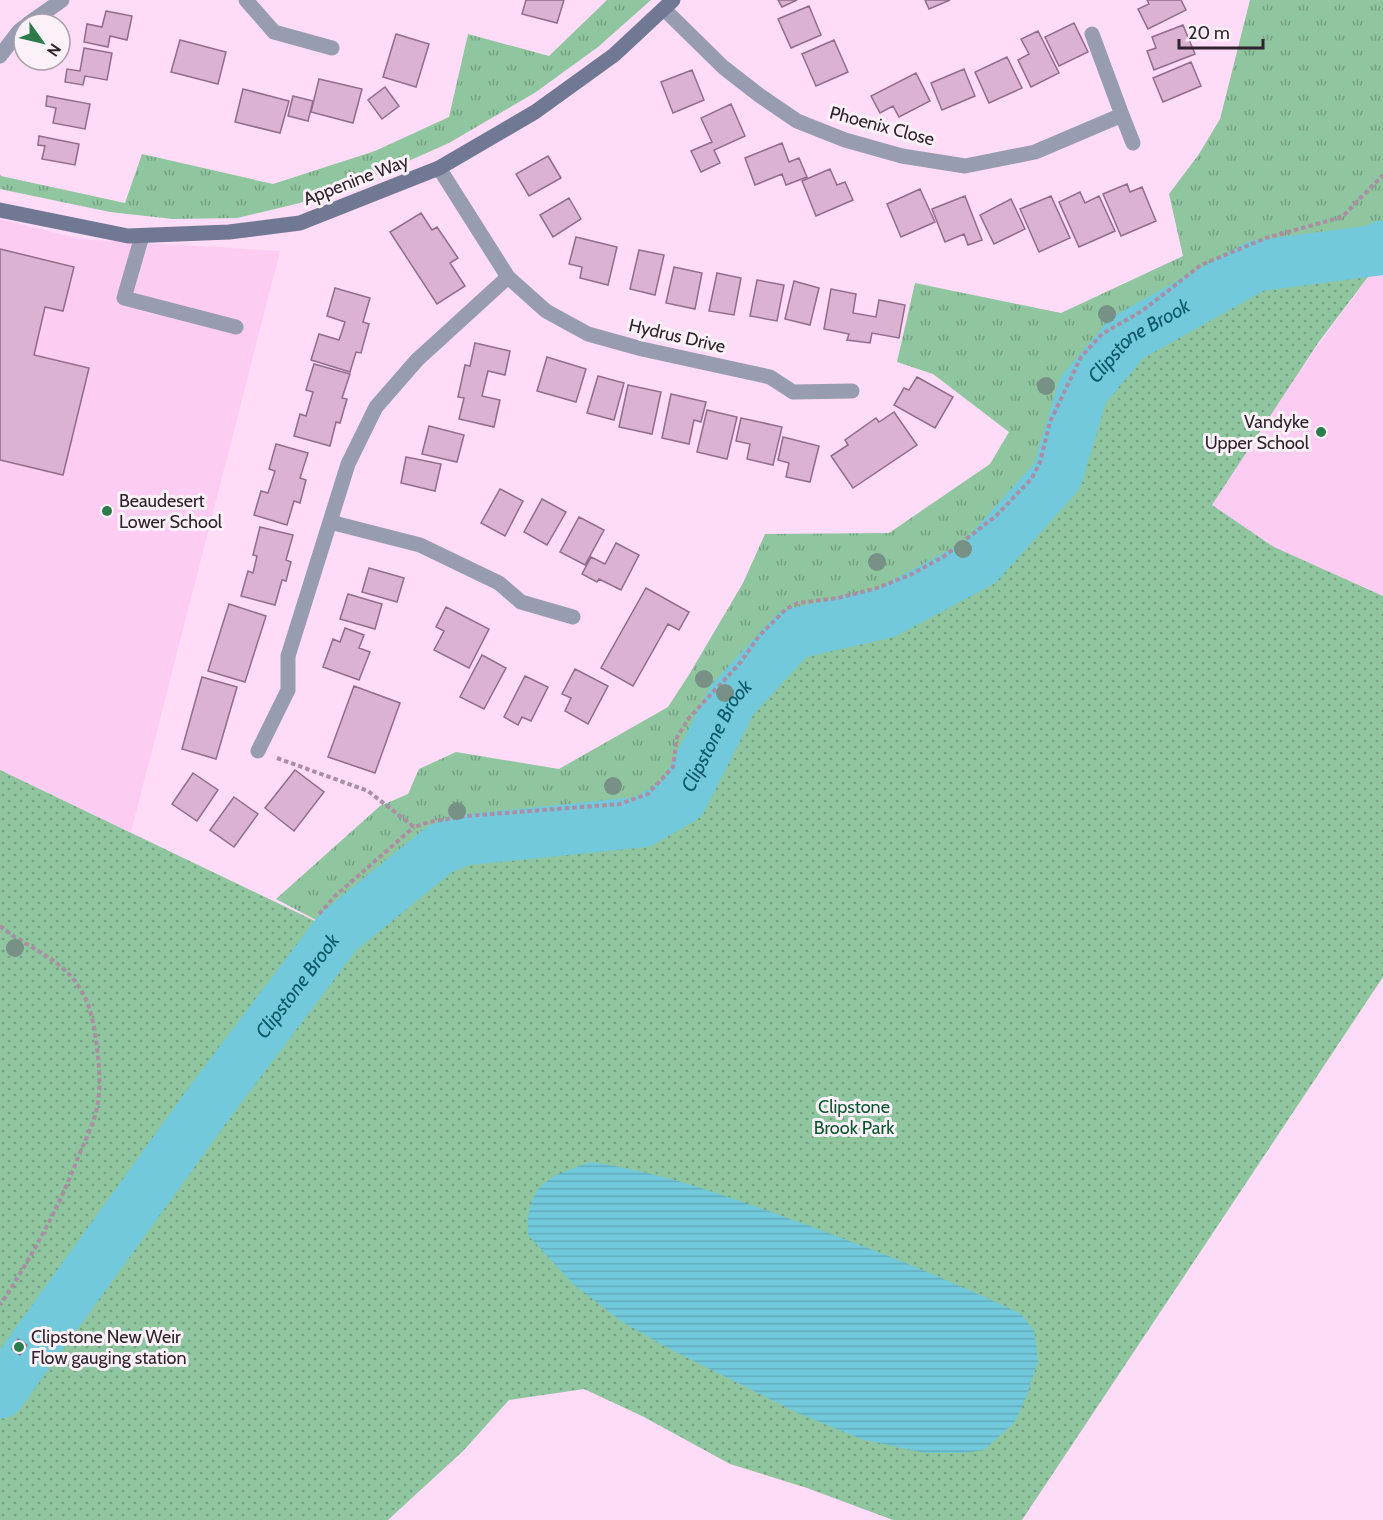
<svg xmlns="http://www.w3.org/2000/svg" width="1383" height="1520" font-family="Cabin,sans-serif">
  <defs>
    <pattern id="grass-tufts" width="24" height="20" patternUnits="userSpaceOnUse" patternTransform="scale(1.5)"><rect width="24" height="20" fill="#8fc59f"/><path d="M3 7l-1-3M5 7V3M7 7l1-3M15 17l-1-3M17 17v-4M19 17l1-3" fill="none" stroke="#75a082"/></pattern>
    <pattern id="park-dots" width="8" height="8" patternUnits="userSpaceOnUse" patternTransform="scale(1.5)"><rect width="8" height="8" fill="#8fc59f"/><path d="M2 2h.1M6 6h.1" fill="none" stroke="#75a082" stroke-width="1.8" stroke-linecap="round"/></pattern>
    <pattern id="water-rules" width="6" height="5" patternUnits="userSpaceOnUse" patternTransform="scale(1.5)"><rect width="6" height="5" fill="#72c9dc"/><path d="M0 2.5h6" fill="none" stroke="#63acbd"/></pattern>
  </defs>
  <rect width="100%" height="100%" fill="#fedbf6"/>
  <path fill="#fdccf3" d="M 0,219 L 80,239 L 280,251 L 131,832 L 0,770 Z
    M 1383,257 L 1383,596 L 1274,547 L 1212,505 L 1308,359 Z"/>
  <path fill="url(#grass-tufts)" d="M 607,0 L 651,0 L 598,47 L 536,92 L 449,143 L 384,172 L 300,203 L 237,218 L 173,219 L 110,212 L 0,189 L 0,174 L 1,176 L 125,203 L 142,154 L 273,184 L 375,151 L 449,117 L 468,34 L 549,56 Z
    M 1250,0 L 1383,0 L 1383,233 L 1373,243 L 1254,258 L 1119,333 L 1073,388 L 1050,468 L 973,555 L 884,603 L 792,627 L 762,656 L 726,695 L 676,793 L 640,816 L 462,833 L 436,843 L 331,928 L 276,899 L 380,806 L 408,794 L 419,769 L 456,752 L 559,769 L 668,707 L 690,673 L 743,583 L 765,534 L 889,533 L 990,464 L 1009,432 L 933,374 L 897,362 L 915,283 L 1061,313 L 1183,256 L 1169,194 L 1199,154 L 1220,119 Z"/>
  <path fill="url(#park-dots)" d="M 1383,257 L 1318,343 L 1212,505 L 1274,547 L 1383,596 L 1383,977 L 1022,1520 L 893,1520 L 807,1488 L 730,1464 L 642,1416 L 584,1389 L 509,1400 L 463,1451 L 388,1520 L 0,1520 L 0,770 L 338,932 L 409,874 L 464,840 L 642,822 L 682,799 L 732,700 L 793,634 L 885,613 L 979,563 L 1057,476 L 1083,390 L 1127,338 L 1256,266 Z"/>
  <path fill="url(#water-rules)" d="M 591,1162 C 667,1173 738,1200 810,1226 C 882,1253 953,1281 1021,1314 L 1034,1331 L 1038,1361 L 1026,1397 L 1015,1422 L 984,1450 L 962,1453 L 925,1453 L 861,1439 L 798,1413 L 666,1347 L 621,1321 L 573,1284 L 528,1235 C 526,1184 547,1177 591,1162 Z"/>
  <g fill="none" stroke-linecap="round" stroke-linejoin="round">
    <path stroke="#72c9dc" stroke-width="51" id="s1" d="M 0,1393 L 212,1099 L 338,932 L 440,849 L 464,840 L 642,822 L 682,799 L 732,700 L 793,634 L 885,613 L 979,563 L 1057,476 L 1083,390 L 1127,338 L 1256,266 L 1378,250 L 1383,246"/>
  </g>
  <path fill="#dbb2d2" stroke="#926c8a" stroke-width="1.5" d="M 526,0 L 564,0 L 557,23 L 522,14 Z
    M 778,0 L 797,0 L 782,7 Z
    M 925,0 L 950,0 L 929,9 Z
    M 1147,0 L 1181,0 L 1186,10 L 1148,29 L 1138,9 L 1149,4 Z
    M 809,6 L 821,35 L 791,48 L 778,19 Z
    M 106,11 L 132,16 L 127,40 L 110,36 L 108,47 L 84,42 L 87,24 L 102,27 Z
    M 1074,23 L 1088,52 L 1059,66 L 1045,37 Z
    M 1183,25 L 1195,54 L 1154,70 L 1147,51 L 1156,48 L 1152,37 Z
    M 1038,31 L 1059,73 L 1031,87 L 1018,60 L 1029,54 L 1021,39 Z
    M 396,34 L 429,44 L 416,87 L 383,77 Z
    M 180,40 L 226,52 L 218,84 L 171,72 Z
    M 834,40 L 848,72 L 816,86 L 802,54 Z
    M 84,48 L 112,53 L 107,80 L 85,76 L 83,85 L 65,82 L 67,69 L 80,71 Z
    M 1007,57 L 1022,88 L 989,103 L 975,72 Z
    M 1191,62 L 1201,86 L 1163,102 L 1153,78 Z
    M 964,69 L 975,96 L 942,110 L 931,83 Z
    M 692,70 L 704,100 L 673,113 L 661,82 Z
    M 916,73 L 930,101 L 899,117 L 893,106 L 880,113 L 871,96 Z
    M 319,79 L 362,89 L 353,123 L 311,112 Z
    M 385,87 L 399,106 L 382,119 L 368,100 Z
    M 243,89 L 289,101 L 280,133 L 235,122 Z
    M 47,96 L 90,104 L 85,129 L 53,123 L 56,108 L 46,106 Z
    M 293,96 L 313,101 L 308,121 L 288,116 Z
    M 731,104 L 745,136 L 714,150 L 720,163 L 701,172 L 691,151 L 712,142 L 701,118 Z
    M 39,136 L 79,144 L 75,165 L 42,159 L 45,146 L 38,145 Z
    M 782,143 L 789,162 L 799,158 L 807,177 L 786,185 L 782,174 L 755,185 L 745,158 Z
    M 548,156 L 561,178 L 529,196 L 516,174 Z
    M 830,169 L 837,185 L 845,182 L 853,200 L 816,216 L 802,181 Z
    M 1127,184 L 1130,192 L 1142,187 L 1156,221 L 1121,236 L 1103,194 Z
    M 920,189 L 935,222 L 901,237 L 887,204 Z
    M 1080,192 L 1085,203 L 1099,196 L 1115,231 L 1079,247 L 1059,202 Z
    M 965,196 L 982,240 L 968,245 L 964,234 L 945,242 L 932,209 Z
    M 1051,196 L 1070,238 L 1039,252 L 1020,209 Z
    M 569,198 L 581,219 L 553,237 L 540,215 Z
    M 1011,199 L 1025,229 L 994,244 L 980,215 Z
    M 421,213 L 432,230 L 437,227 L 458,258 L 450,263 L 465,286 L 437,304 L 390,232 Z
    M 576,237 L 617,247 L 608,285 L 580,278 L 582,267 L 569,264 Z
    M 0,249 L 74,267 L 63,311 L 45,307 L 34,355 L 89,368 L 63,475 L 0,460 Z
    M 639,250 L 664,255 L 655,295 L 630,289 Z
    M 674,267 L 702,273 L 695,309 L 666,303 Z
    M 717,273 L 741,278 L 734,315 L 709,311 Z
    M 757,280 L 784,285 L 777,321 L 750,316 Z
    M 794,281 L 819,288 L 810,325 L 785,319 Z
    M 335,288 L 370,298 L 363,322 L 369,324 L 361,353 L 356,352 L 350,372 L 311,360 L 319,334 L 339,340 L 345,322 L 327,316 Z
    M 831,289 L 856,294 L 853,313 L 876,317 L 879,300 L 905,305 L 899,338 L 872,333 L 870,343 L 847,340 L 849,334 L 824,329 Z
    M 475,343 L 510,351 L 505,375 L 488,371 L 482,396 L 500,400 L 494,427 L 459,419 L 464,398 L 458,397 L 465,365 L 470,366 Z
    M 547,357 L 586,369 L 576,402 L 537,391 Z
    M 314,364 L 350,374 L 342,398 L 347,399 L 340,423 L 336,422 L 330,446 L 294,436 L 300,414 L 306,416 L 313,392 L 306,390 Z
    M 598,376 L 624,383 L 614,420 L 587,413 Z
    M 917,377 L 953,397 L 935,428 L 894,405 L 904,388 L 909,390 Z
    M 628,385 L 661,392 L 652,434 L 619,427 Z
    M 671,394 L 706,402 L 701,422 L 694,420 L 689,444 L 662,438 Z
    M 707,410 L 737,417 L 727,459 L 697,452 Z
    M 894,412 L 917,445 L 853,488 L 831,456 L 848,445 L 845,440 L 876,418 L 879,422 Z
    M 741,418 L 782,427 L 773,465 L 747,459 L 750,444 L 736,441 Z
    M 429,426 L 464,435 L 457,462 L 422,454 Z
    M 783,437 L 819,446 L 810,482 L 786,477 L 789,463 L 778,460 Z
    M 276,444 L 308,453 L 300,478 L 306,480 L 300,503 L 294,501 L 287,525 L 254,515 L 261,491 L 268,493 L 275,471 L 269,469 Z
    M 406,457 L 441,464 L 435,491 L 401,483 Z
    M 500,489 L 523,501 L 505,536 L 481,523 Z
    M 542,499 L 566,512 L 547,545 L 524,532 Z
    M 579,517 L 604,530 L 585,565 L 560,552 Z
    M 260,527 L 293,535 L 286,560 L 291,562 L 286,581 L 282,580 L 275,605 L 241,596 L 248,571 L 253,573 L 257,556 L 253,555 Z
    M 616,543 L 639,555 L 621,590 L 599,579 L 597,582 L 582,574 L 591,557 L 605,564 Z
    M 369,568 L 404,578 L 397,602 L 362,592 Z
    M 646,588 L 689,612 L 679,630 L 668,624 L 633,686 L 601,668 Z
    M 348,594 L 382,604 L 375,629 L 340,619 Z
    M 229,604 L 266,616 L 245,682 L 208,671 Z
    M 446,607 L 489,629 L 469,668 L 434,650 L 444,631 L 436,627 Z
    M 345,628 L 364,635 L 359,648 L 370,652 L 359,680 L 323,667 L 333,639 L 340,642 Z
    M 482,655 L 506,668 L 484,709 L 460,697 Z
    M 575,669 L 608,686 L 588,724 L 565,711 L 571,698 L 562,694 Z
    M 525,676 L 548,687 L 531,721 L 522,717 L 518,725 L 504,717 Z
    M 202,677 L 237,687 L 216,759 L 182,749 Z
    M 354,686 L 400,703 L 375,773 L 328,757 Z
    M 295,770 L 324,792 L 294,831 L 265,808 Z
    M 193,773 L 218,790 L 197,821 L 172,804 Z
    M 234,797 L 258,814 L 234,847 L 210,830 Z
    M 18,1339 L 27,1345 L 20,1355 L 12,1349 Z"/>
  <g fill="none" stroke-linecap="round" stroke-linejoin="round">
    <path stroke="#aa8ea3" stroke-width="4" stroke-dasharray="4.5 3" stroke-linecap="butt" d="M 277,758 L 368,791 L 414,827 L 429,822 L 467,816 L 620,804 L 648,794 L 673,767 L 677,737 L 689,718 L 740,663 L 759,636 L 786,609 L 798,603 L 838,598 L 877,588 L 910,575 L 943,557 L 996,516 L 1032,478 L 1040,462 L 1050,422 L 1081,357 L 1102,334 L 1142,311 L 1201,265 L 1266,238 L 1342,217 L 1383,175
      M 319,914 L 335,896 L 414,827
      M 0,926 C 23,945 55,956 74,980 C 88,997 93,1018 96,1039 C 99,1064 102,1088 96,1112 C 92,1127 85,1141 79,1155 C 59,1208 31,1258 0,1305"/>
    <path stroke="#979cb0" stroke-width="15" d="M 246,0 L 274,32 L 332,48
      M 664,9 L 723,67 L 759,95 L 797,121 L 845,140 L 902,156 L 965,166 L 1035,152 L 1122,115 L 1133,143
      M 28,24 L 62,0
      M 1092,34 L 1122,115
      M 0,56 L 19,31 L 24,27
      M 439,168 L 508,277 L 546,311 L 588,334 L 642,349 L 770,377 L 793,392 L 852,391
      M 142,236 L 124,298 L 236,327
      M 330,522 L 420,545 L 499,583 L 521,602 L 573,617
      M 258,751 L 288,690 L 288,656 L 348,464 L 376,407 L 417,360 L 508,277"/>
    <path stroke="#717894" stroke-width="15" d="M 0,210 L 128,236 L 229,232 L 300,223 L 439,168 L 535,112 L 614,55 L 673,0"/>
  </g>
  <g fill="#789187">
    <circle cx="1107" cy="314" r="9"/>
    <circle cx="1046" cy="386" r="9"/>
    <circle cx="963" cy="549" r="9"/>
    <circle cx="877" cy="562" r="9"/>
    <circle cx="704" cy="679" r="9"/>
    <circle cx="725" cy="693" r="9"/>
    <circle cx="613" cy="786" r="9"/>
    <circle cx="457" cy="811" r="9"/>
    <circle cx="15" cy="948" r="9"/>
  </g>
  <g fill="#2c7b4b" stroke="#faf2f8" stroke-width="2">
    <circle cx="1321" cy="432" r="6"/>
    <circle cx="107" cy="511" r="6"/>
    <circle cx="19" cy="1347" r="6"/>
  </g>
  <g text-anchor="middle" stroke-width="6" stroke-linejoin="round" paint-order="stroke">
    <g font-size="18" fill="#31212d" stroke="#faf2f8">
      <text transform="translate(882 126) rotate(15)" y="6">Phoenix Close</text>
      <text transform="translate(356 180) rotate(-21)" y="6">Appenine Way</text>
      <text transform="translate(677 336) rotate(13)" y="6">Hydrus Drive</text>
    </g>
    <g font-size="18" fill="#31212d" stroke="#faf2f8" text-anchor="start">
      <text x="1309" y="428" text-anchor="end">Vandyke<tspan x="1309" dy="21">Upper School</tspan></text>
      <text x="119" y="507">Beaudesert<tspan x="119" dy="21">Lower School</tspan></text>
      <text x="31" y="1343">Clipstone New Weir<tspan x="31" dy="21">Flow gauging station</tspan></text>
    </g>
    <g font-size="18" fill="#0b552d" stroke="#faf2f8">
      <text x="854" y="1113">Clipstone<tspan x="854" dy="21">Brook Park</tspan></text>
    </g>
    <g font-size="20" font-style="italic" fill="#0b5866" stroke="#faf2f8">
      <text dy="7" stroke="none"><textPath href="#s1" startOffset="1638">Clipstone Brook</textPath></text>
      <text dy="7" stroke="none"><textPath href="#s1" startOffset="1026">Clipstone Brook</textPath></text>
      <text dy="7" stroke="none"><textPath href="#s1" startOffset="504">Clipstone Brook</textPath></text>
    </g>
  </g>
  <g transform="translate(42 42) rotate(124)"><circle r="28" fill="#faf2f8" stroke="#aa9ea7" stroke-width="1.5"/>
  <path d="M0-4.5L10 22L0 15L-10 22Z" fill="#2c7b4b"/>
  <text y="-9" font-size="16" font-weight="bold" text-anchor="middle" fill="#31212d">N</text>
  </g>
  <path d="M1179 39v9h84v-9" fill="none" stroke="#31212d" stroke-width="3"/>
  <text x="1188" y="39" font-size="18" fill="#31212d" stroke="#faf2f8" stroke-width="4.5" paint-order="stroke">20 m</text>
</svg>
